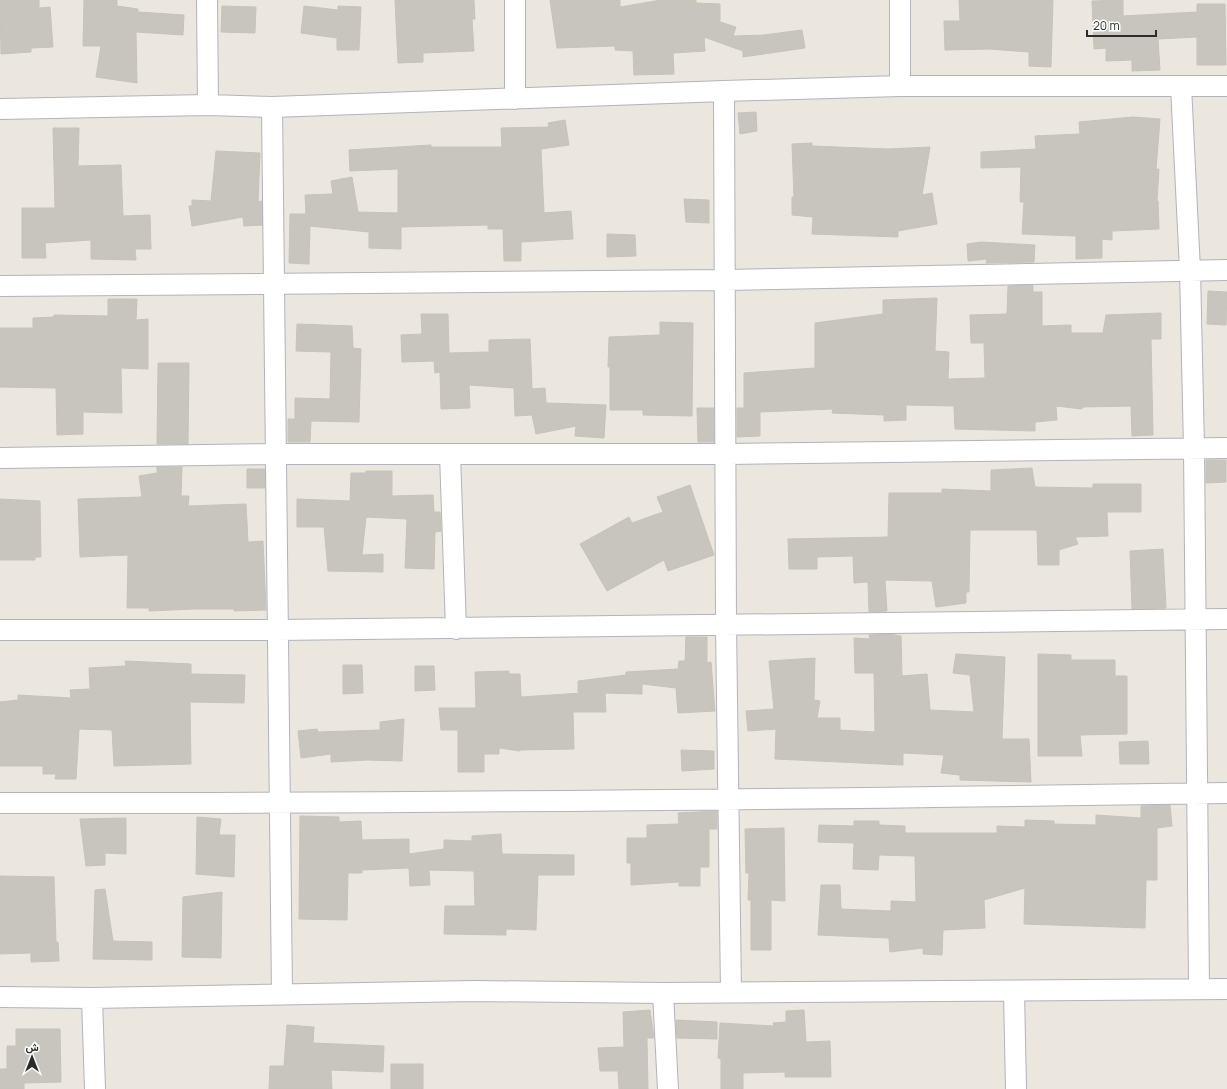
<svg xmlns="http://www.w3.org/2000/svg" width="1227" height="1089" font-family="Manrope,Vazirmatn,sans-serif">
  <rect width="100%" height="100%" fill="#ebe7de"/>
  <path fill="#c7c5bd" stroke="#c7c3b8" d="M 0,0 L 39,0 L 39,8 L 50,7 L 53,47 L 31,48 L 31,52 L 1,54 Z
    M 84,0 L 117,0 L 117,6 L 138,9 L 138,12 L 184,15 L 183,35 L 136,32 L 137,83 L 96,77 L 101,46 L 83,46 Z
    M 395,0 L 474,0 L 475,19 L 472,19 L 474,51 L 423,53 L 423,62 L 398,63 Z
    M 550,0 L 620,0 L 620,7 L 661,0 L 696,0 L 696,3 L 720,4 L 720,22 L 736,27 L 733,36 L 764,35 L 802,30 L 805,48 L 743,57 L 743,51 L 704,37 L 705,51 L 673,53 L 674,74 L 634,75 L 633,51 L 615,50 L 615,46 L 557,48 Z
    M 959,0 L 1053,0 L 1051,67 L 1029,66 L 1029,52 L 989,49 L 945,50 L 944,21 L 960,21 Z
    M 1123,0 L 1123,16 L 1197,12 L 1197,4 L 1225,4 L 1226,65 L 1197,65 L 1197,37 L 1158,39 L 1160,70 L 1132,71 L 1132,60 L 1106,61 L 1106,48 L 1094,49 L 1092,1 Z
    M 222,6 L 256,7 L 255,33 L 221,32 Z
    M 304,6 L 338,10 L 338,6 L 361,7 L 359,50 L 337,50 L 337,38 L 301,33 Z
    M 756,112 L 757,131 L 740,134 L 738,113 Z
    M 1133,117 L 1160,119 L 1156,169 L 1159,169 L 1157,201 L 1158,201 L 1159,229 L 1112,231 L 1112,240 L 1102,239 L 1102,258 L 1076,259 L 1076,236 L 1022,234 L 1024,202 L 1020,202 L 1021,167 L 981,168 L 981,152 L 1036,149 L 1035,136 L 1080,134 L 1079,122 Z
    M 565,120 L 569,145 L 541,149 L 544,213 L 571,211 L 573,239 L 521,242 L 521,261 L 504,261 L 503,229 L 488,229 L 488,225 L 401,227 L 401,249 L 369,248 L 369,232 L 310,226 L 309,264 L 289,263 L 290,214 L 306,214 L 305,195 L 333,194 L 331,181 L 352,177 L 358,212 L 398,213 L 398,169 L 350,171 L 349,150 L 431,145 L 431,147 L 502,147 L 501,128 L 549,127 L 548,123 Z
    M 53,128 L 79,128 L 78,166 L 121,165 L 123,216 L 150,215 L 151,249 L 135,249 L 136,260 L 91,259 L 91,240 L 45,243 L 46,258 L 22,258 L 22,208 L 55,208 Z
    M 812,143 L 812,146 L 888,149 L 930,147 L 922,195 L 932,193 L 937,224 L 898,231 L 898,237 L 812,234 L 813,217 L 792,215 L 792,197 L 794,197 L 792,144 Z
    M 216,151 L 260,153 L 258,202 L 262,201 L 263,225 L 244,226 L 243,217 L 192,226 L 189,206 L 192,206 L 192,200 L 211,201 Z
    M 684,199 L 709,200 L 709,223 L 686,222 Z
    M 607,234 L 635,235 L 636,256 L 607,257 Z
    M 981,242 L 1035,245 L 1034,262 L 986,263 L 987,259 L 968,261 L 967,244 Z
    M 1033,285 L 1033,292 L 1042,292 L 1042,326 L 1071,325 L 1071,333 L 1103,333 L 1106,315 L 1161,313 L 1161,339 L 1151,339 L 1153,435 L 1132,436 L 1131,406 L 1082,407 L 1082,409 L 1056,406 L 1057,420 L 1035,422 L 1035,431 L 955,429 L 954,406 L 906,405 L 906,420 L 884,421 L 884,415 L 832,413 L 833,409 L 760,412 L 760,436 L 737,437 L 737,408 L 744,408 L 744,373 L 815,368 L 815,323 L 883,314 L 883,300 L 937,298 L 935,351 L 949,352 L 948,379 L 985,378 L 984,343 L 971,343 L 970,315 L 1007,314 L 1008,286 Z
    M 1208,291 L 1227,292 L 1226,325 L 1207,324 Z
    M 108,299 L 137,299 L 136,320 L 148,319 L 148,369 L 121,368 L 122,413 L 83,412 L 83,434 L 57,435 L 56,388 L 0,387 L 0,328 L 33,328 L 33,318 L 54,317 L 54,315 L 108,316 Z
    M 421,314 L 448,314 L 449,353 L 489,352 L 489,340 L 530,339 L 532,389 L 545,388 L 546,403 L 606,405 L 604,438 L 575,436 L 576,426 L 536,434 L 532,415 L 515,416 L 514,388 L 469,385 L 470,408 L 441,409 L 440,372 L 435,373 L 434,361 L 402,362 L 401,335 L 422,334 Z
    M 660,322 L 693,323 L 692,416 L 643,415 L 643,410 L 610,410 L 610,367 L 608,367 L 609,337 L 660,335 Z
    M 297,324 L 352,326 L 353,348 L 361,349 L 359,422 L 311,421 L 310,442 L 288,442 L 288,419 L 295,419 L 295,398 L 330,399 L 331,352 L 296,351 Z
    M 158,363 L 189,363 L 188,444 L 157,444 Z
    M 697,408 L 714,408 L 714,442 L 698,442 Z
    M 1206,460 L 1226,460 L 1226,482 L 1206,483 Z
    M 157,467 L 182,467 L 181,496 L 189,496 L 188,506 L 246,504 L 248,542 L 263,541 L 266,610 L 234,611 L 234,609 L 195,609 L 149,611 L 149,608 L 127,608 L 128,555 L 80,557 L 78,499 L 142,497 L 139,476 L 157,473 Z
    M 1032,468 L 1035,487 L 1093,488 L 1093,484 L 1141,484 L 1141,512 L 1107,512 L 1108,536 L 1075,537 L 1078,544 L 1059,550 L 1059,565 L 1038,565 L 1037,530 L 970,530 L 969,592 L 966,592 L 966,603 L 936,607 L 932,581 L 885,580 L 887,611 L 869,612 L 868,582 L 854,583 L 853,556 L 817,557 L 817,569 L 789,569 L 788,539 L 888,537 L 889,493 L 942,493 L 942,489 L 991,491 L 991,470 Z
    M 247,469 L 265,469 L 265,488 L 247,488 Z
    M 366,471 L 392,471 L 392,496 L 433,495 L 434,512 L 440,512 L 441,531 L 435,532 L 434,569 L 405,568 L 407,519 L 366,517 L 362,555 L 383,554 L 383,572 L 328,571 L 324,527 L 297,527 L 297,499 L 350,501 L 351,473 L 366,473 Z
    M 690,485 L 714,555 L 668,571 L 664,560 L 607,591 L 580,544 L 629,517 L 632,523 L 663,512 L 657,497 Z
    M 0,499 L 40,501 L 41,557 L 35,557 L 35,560 L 0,560 Z
    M 1163,549 L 1166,608 L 1132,609 L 1130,551 Z
    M 890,634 L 901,636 L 902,676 L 927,674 L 930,710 L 974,712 L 970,675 L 953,673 L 956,654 L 1005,657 L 1002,739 L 1029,739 L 1031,782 L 960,780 L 960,775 L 941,773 L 944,755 L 903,753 L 903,765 L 775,759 L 776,729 L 748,731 L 746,711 L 774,709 L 769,661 L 815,658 L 814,700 L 820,701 L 817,718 L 840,718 L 840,730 L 875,732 L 874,673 L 855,673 L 854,638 L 870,639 L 869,635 Z
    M 686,637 L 707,637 L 707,663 L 711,662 L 715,711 L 678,713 L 676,688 L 642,684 L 642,694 L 605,693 L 606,712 L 573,712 L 574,749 L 520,750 L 520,751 L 499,748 L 499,754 L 484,754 L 484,772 L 458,772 L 458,730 L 441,730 L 439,708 L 476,708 L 475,672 L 509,671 L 509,674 L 520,674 L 521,697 L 582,693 L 578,692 L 578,681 L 626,675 L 626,672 L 678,669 L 679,661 L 685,661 Z
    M 1038,654 L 1071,655 L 1071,660 L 1115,660 L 1115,676 L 1127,676 L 1127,734 L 1080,735 L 1082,756 L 1038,756 Z
    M 125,661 L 191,664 L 191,674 L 245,675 L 244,703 L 190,702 L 191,764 L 114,766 L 112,730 L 79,729 L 76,779 L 55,779 L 56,774 L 43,774 L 43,766 L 0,766 L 0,702 L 18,700 L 18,695 L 71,698 L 70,690 L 90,689 L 89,668 L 126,666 Z
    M 343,665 L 362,665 L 363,693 L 343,694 Z
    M 415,666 L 434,666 L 435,690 L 415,691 Z
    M 404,719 L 402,761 L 368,760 L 331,762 L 331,754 L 301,758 L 298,731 L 317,729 L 318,732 L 380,730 L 380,722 Z
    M 1148,741 L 1149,764 L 1120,764 L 1119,742 Z
    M 681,750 L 714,751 L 714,769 L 682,771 Z
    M 1170,805 L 1172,826 L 1157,828 L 1157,880 L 1146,880 L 1145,928 L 1024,924 L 1025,888 L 984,900 L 985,928 L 943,930 L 942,955 L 923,954 L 923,948 L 890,952 L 889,938 L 818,935 L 821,885 L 840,885 L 841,909 L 891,911 L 891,901 L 916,902 L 915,856 L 879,855 L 878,870 L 853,869 L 854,843 L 818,842 L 819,825 L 854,826 L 854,821 L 879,821 L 879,825 L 905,826 L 905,833 L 997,833 L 997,826 L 1025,827 L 1025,820 L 1054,821 L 1054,824 L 1096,825 L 1096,815 L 1141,818 L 1141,806 Z
    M 717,811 L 717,829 L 709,829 L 709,867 L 700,867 L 700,886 L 679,886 L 679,882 L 631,885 L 631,863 L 627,863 L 627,838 L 647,838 L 647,825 L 679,824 L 678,813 Z
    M 300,816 L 339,817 L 339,822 L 361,821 L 362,840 L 409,839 L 409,854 L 444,849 L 444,840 L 472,841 L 472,836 L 501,834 L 502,854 L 574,855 L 574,875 L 538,875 L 536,930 L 506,929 L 506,935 L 444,934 L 445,906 L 475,906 L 474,871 L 429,870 L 430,885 L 410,886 L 409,868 L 362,870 L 362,873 L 348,873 L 347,920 L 299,919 Z
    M 197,817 L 221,819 L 219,835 L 235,835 L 234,877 L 196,874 Z
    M 126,818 L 126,854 L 105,853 L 105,865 L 86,866 L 80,819 Z
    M 784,828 L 785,901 L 771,900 L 771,950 L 751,950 L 751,900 L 748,900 L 749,873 L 746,873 L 745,829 Z
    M 0,876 L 54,877 L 56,942 L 58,942 L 59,961 L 31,962 L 31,953 L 0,954 Z
    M 105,889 L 113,941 L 152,942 L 152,960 L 93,959 L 95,890 Z
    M 222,892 L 221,958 L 182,957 L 183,897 Z
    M 650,1010 L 654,1038 L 647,1038 L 648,1089 L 619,1089 L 618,1071 L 600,1071 L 598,1048 L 624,1047 L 623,1012 Z
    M 804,1010 L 806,1042 L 830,1041 L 831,1077 L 785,1077 L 785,1072 L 743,1073 L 743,1089 L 721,1089 L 721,1059 L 718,1058 L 720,1023 L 774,1026 L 773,1023 L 786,1022 L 786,1011 Z
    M 676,1020 L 717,1022 L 717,1039 L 677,1038 Z
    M 287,1025 L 314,1027 L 313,1043 L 384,1046 L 383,1072 L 331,1070 L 332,1089 L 269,1089 L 270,1066 L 284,1066 Z
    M 16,1029 L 60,1029 L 61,1082 L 24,1083 L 24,1089 L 0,1089 L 0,1069 L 7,1069 L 7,1046 L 16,1046 Z
    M 391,1064 L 423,1064 L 423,1089 L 391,1089 Z"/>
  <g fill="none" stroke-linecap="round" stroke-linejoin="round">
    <defs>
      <path id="street" d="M 207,0 L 208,105
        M 515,0 L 515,99
        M 900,0 L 900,86
        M 1181,86 L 1190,270 L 1194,448 L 1199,989
        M 724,91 L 726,625 L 731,992
        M 272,107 C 278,402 277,698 282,994
        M 0,109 L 208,105 L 272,107 L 724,91 L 900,86 L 1227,86
        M 0,286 L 725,280 L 1227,270
        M 450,454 L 456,629
        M 0,458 L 276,454 L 727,454 L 1227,448
        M 0,630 L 277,630 L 1227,619
        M 0,803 C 409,804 818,799 1227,793
        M 1014,992 L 1016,1089
        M 663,993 L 668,1089
        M 0,997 L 92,998 L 474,991 L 663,993 L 1227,989
        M 92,998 L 95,1089"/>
    </defs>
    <use href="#street" stroke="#b2b3bd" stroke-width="22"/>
    <use href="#street" stroke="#fff" stroke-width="20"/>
  </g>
  <g transform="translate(32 1057)" stroke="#ffffff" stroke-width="3" paint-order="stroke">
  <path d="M0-3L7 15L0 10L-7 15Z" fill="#2b2b2b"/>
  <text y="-6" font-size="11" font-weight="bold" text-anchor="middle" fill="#2b2b2b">ش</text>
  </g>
  <path d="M1087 30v6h69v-6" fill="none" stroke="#2b2b2b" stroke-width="2"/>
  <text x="1093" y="30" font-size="12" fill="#2b2b2b" stroke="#ffffff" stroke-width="3" paint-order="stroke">20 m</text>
</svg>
